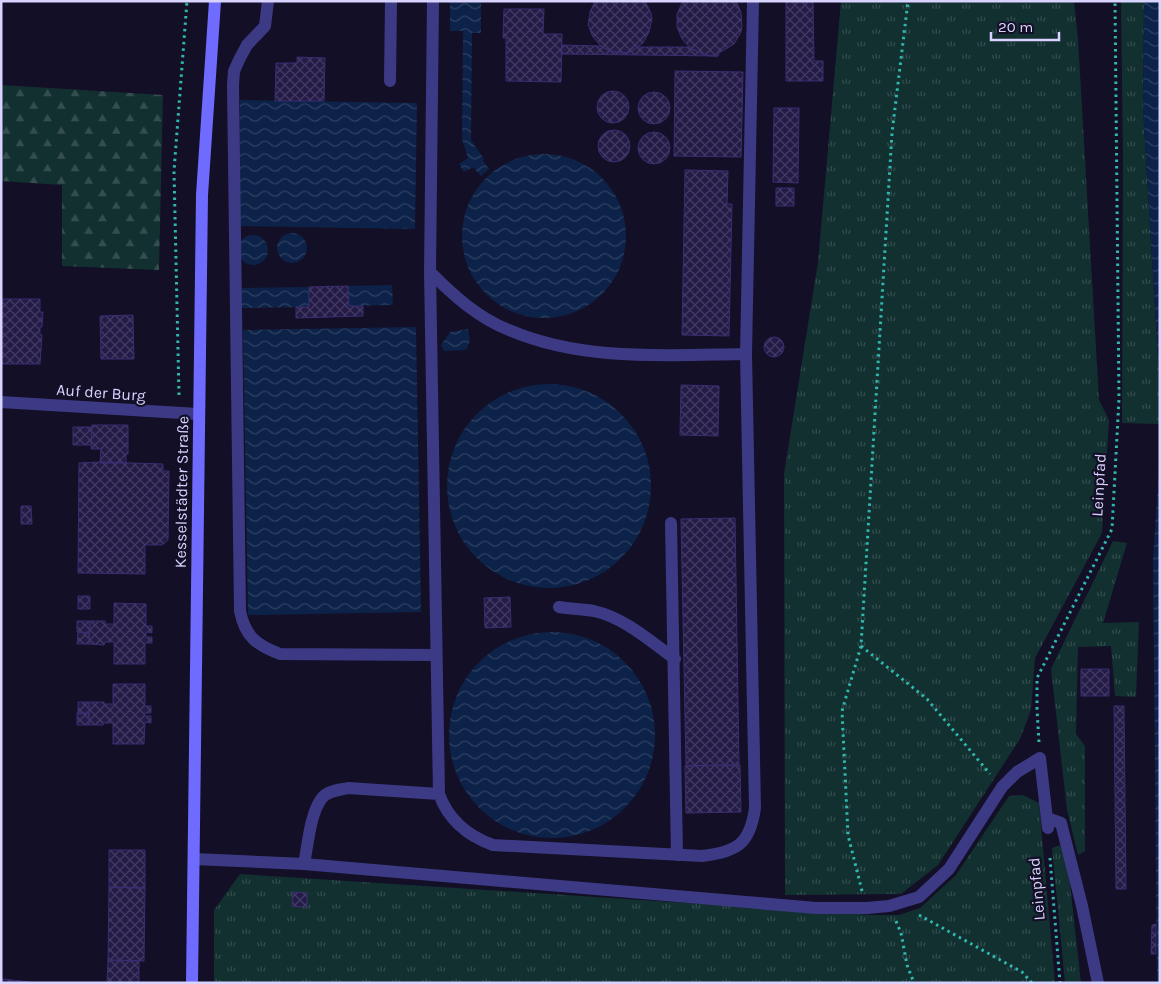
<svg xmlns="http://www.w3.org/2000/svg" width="1161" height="984" font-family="Karla,sans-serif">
  <defs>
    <pattern id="grass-tufts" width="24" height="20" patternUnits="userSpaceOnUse" patternTransform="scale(1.25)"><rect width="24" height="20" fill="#12302f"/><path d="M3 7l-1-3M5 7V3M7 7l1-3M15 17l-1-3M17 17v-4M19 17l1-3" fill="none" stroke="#344d4e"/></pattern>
    <pattern id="forest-firs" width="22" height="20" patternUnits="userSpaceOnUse" patternTransform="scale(1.25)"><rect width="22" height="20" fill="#12302f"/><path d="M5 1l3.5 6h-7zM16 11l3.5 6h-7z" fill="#344d4e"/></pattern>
    <pattern id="water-waves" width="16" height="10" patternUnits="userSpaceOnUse" patternTransform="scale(1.25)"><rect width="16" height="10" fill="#0c2248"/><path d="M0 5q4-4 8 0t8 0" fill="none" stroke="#2f4163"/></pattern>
    <pattern id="building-cross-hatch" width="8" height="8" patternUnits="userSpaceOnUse" patternTransform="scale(1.25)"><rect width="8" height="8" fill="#241b47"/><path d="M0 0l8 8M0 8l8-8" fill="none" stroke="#433b63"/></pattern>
  </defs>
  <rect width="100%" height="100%" fill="#130f26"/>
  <path fill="url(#grass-tufts)" d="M 841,1 L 1074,1 L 1078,39 L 1099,400 L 1109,420 L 1102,533 L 1035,658 L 1031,710 L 1020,739 L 938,865 L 901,894 L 785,895 L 784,474 L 818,262 Z
    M 1121,1 L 1144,1 L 1143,109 L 1160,393 L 1160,424 L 1122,423 L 1123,156 Z
    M 1113,541 L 1127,543 L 1103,623 L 1139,622 L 1136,697 L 1115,696 L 1111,646 L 1078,647 L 1076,734 L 1085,746 L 1085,851 L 1078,855 L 1067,810 L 1051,669 Z
    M 1023,795 L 1039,803 L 1055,983 L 214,983 L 214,910 L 240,874 L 873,915 L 899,915 L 920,908 L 956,875 L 1009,796 Z
    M 1060,845 L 1068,866 L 1081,983 L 1065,983 L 1052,848 Z"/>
  <path fill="url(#forest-firs)" d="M 1,85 L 163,95 L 159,270 L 62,266 L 62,185 L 1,181 Z"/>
  <path fill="url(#water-waves)" d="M 450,1 L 481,1 L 481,33 L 472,33 L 471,140 L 484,159 L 483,161 L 489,169 L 481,176 L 473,167 L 464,172 L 459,164 L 468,158 L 462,139 L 463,31 L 450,31 Z
    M 1144,1 L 1160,1 L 1160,393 L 1143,109 Z
    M 240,100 L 417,103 L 415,229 L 238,226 Z
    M462 236a82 82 0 1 1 164 0a82 82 0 1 1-164 0Z
    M277 248a15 15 0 1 1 30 0a15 15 0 1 1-30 0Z
    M238 250a15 15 0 1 1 30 0a15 15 0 1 1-30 0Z
    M 392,285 L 393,305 L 349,306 L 348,286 Z
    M 309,287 L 309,307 L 242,308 L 242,288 Z
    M 416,327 L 421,612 L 248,615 L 243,330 Z
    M 468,329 L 470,341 L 466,350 L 444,351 L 441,345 L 450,332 Z
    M447 486a102 102 0 1 1 204 0a102 102 0 1 1-204 0Z
    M 1160,454 L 1160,983 L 1157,983 L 1153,559 Z
    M449 735a103 103 0 1 1 206 0a103 103 0 1 1-206 0Z"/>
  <path fill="url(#building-cross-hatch)" stroke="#3b2d73" d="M 595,1 L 645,1 L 651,13 L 652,19 L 649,32 L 643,43 L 630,52 L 623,53 L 610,51 L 601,46 L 593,37 L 588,25 L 590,12 Z
    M 683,1 L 736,1 L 741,12 L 742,26 L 741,32 L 734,44 L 719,53 L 718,56 L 709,56 L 691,49 L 682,39 L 677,27 L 677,14 Z
    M 786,1 L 813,1 L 814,61 L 823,61 L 823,81 L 786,81 Z
    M 504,9 L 544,9 L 543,34 L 562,34 L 561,82 L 506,81 L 506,38 L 503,38 Z
    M 562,45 L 601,46 L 610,51 L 623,53 L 630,52 L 637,47 L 689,47 L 704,55 L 718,56 L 561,54 Z
    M 297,57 L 325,58 L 324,101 L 275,101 L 276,63 L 297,63 Z
    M 675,71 L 743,72 L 741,157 L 674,156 Z
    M597 107a16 16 0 1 1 32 0a16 16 0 1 1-32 0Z
    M638 108a16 16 0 1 1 32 0a16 16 0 1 1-32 0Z
    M 774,108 L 799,108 L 798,183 L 773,182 Z
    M598 146a16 16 0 1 1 32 0a16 16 0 1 1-32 0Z
    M638 148a16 16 0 1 1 32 0a16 16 0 1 1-32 0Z
    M 685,170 L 728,171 L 727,204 L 732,204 L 729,336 L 682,335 Z
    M 776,188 L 794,188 L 794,206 L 776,206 Z
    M 348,286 L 349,306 L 363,306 L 363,316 L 296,318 L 296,307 L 309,307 L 309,287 Z
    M 1,299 L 40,299 L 40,312 L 43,312 L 42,327 L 40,327 L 40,335 L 42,335 L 40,364 L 1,364 Z
    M 133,315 L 134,359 L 101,359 L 100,316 Z
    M764 347a10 10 0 1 1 20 0a10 10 0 1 1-20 0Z
    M 681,385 L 719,386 L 718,436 L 680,435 Z
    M 92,425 L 128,425 L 128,454 L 126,454 L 126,463 L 100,463 L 101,449 L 91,449 Z
    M 73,427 L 92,427 L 91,445 L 73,445 Z
    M 100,462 L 163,464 L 163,471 L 169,471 L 168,540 L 162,545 L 145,545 L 145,574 L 78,573 L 79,463 Z
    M 21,506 L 31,506 L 32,524 L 21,524 Z
    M 735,518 L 739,765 L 686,766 L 681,519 Z
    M 78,596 L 90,596 L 90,609 L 78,609 Z
    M 510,597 L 511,627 L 485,628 L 484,598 Z
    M 114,603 L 146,604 L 146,626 L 152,626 L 152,633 L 146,632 L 146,637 L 152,637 L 152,643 L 145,643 L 145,664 L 114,664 L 114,642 L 105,642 L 104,645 L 89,644 L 90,621 L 105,621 L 105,624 L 114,624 Z
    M 77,621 L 90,621 L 89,633 L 77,632 Z
    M 78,632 L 89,633 L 89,644 L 77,644 Z
    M 1081,669 L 1109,669 L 1109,696 L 1081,696 Z
    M 113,684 L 145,684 L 145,706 L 151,706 L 151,713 L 145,713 L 145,716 L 151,716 L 151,723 L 145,722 L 144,744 L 113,744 L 113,723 L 104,723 L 103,725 L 89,725 L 89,702 L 104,702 L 104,704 L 113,704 Z
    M 78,702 L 89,702 L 89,713 L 78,714 Z
    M 1114,706 L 1124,706 L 1126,889 L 1116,889 Z
    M 77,713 L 89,713 L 89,725 L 77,725 Z
    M 740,765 L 741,812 L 686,813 L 685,766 Z
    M 109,850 L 145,850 L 145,888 L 109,887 Z
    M 109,887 L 145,888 L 144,961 L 108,960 Z
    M 293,892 L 307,893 L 307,907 L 292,906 Z
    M 1156,924 L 1156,954 L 1151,954 L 1152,925 Z
    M 108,960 L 139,961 L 139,983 L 107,983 Z
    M 2,979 L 30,982 L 30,983 L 2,983 Z"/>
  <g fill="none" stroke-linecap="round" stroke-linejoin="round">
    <path stroke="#2fb8b0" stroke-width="3" stroke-dasharray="2.5 4" stroke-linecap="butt" d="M 179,395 L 174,171 L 187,1
      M 861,646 L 927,699 L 990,774
      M 1039,742 L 1037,709 L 1037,678 L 1112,529 L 1119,399 L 1115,1
      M 1050,858 L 1060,983
      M 862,891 L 848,835 L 842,711 L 861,646 L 892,133 L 908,1
      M 919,915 L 1022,972 L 1032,983
      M 896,921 L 901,933 L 907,965 L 914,983"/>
    <path stroke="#3d3a85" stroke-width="12" d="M 268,1 L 265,26 L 247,45 L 240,58 L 234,71 L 233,85 L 240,611 C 245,636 256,645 280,654 L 436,655
      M 390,81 L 391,1
      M 430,272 C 453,295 478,318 509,330 C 583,362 668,355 746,354
      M 671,523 L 677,855
      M 559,607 C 571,609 583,609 594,611 C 625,618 650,641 675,659
      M 439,794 C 448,819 468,836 493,845 L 702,856 C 737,852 750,844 755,808 L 746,354 L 753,1
      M 1047,818 L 1061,823 L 1082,906 L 1098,983
      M 194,859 L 304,864 L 816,908 L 867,908 L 889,906 L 919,897 L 949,869 L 1002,787 L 1017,772 L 1040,758 L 1048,828
      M 304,864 C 308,845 310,813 322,798 C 327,791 339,790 348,788 L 439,794 L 430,272 L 433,1"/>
    <path stroke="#3d3a85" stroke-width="12" d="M 1,402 L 198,414"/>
    <path stroke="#6f6bff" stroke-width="12" d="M 192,983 L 202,195 L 215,1"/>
  </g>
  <g text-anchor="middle" stroke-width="4.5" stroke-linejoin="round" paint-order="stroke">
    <g font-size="16" fill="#d9d4ff" stroke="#130f26">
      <text transform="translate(101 392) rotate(4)" y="6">Auf der Burg</text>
      <text transform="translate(1098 485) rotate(-87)" y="6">Leinpfad</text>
      <text transform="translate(181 492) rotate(-89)" y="6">Kesselstädter Straße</text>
      <text transform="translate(1036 889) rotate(-95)" y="6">Leinpfad</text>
    </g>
  </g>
  <rect width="1161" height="984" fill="none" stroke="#d9d4ff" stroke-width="5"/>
  <path d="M991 32v8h68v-8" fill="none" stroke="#d9d4ff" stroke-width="2.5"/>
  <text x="998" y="32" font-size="15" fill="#d9d4ff" stroke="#130f26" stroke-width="4" paint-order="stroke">20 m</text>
</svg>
